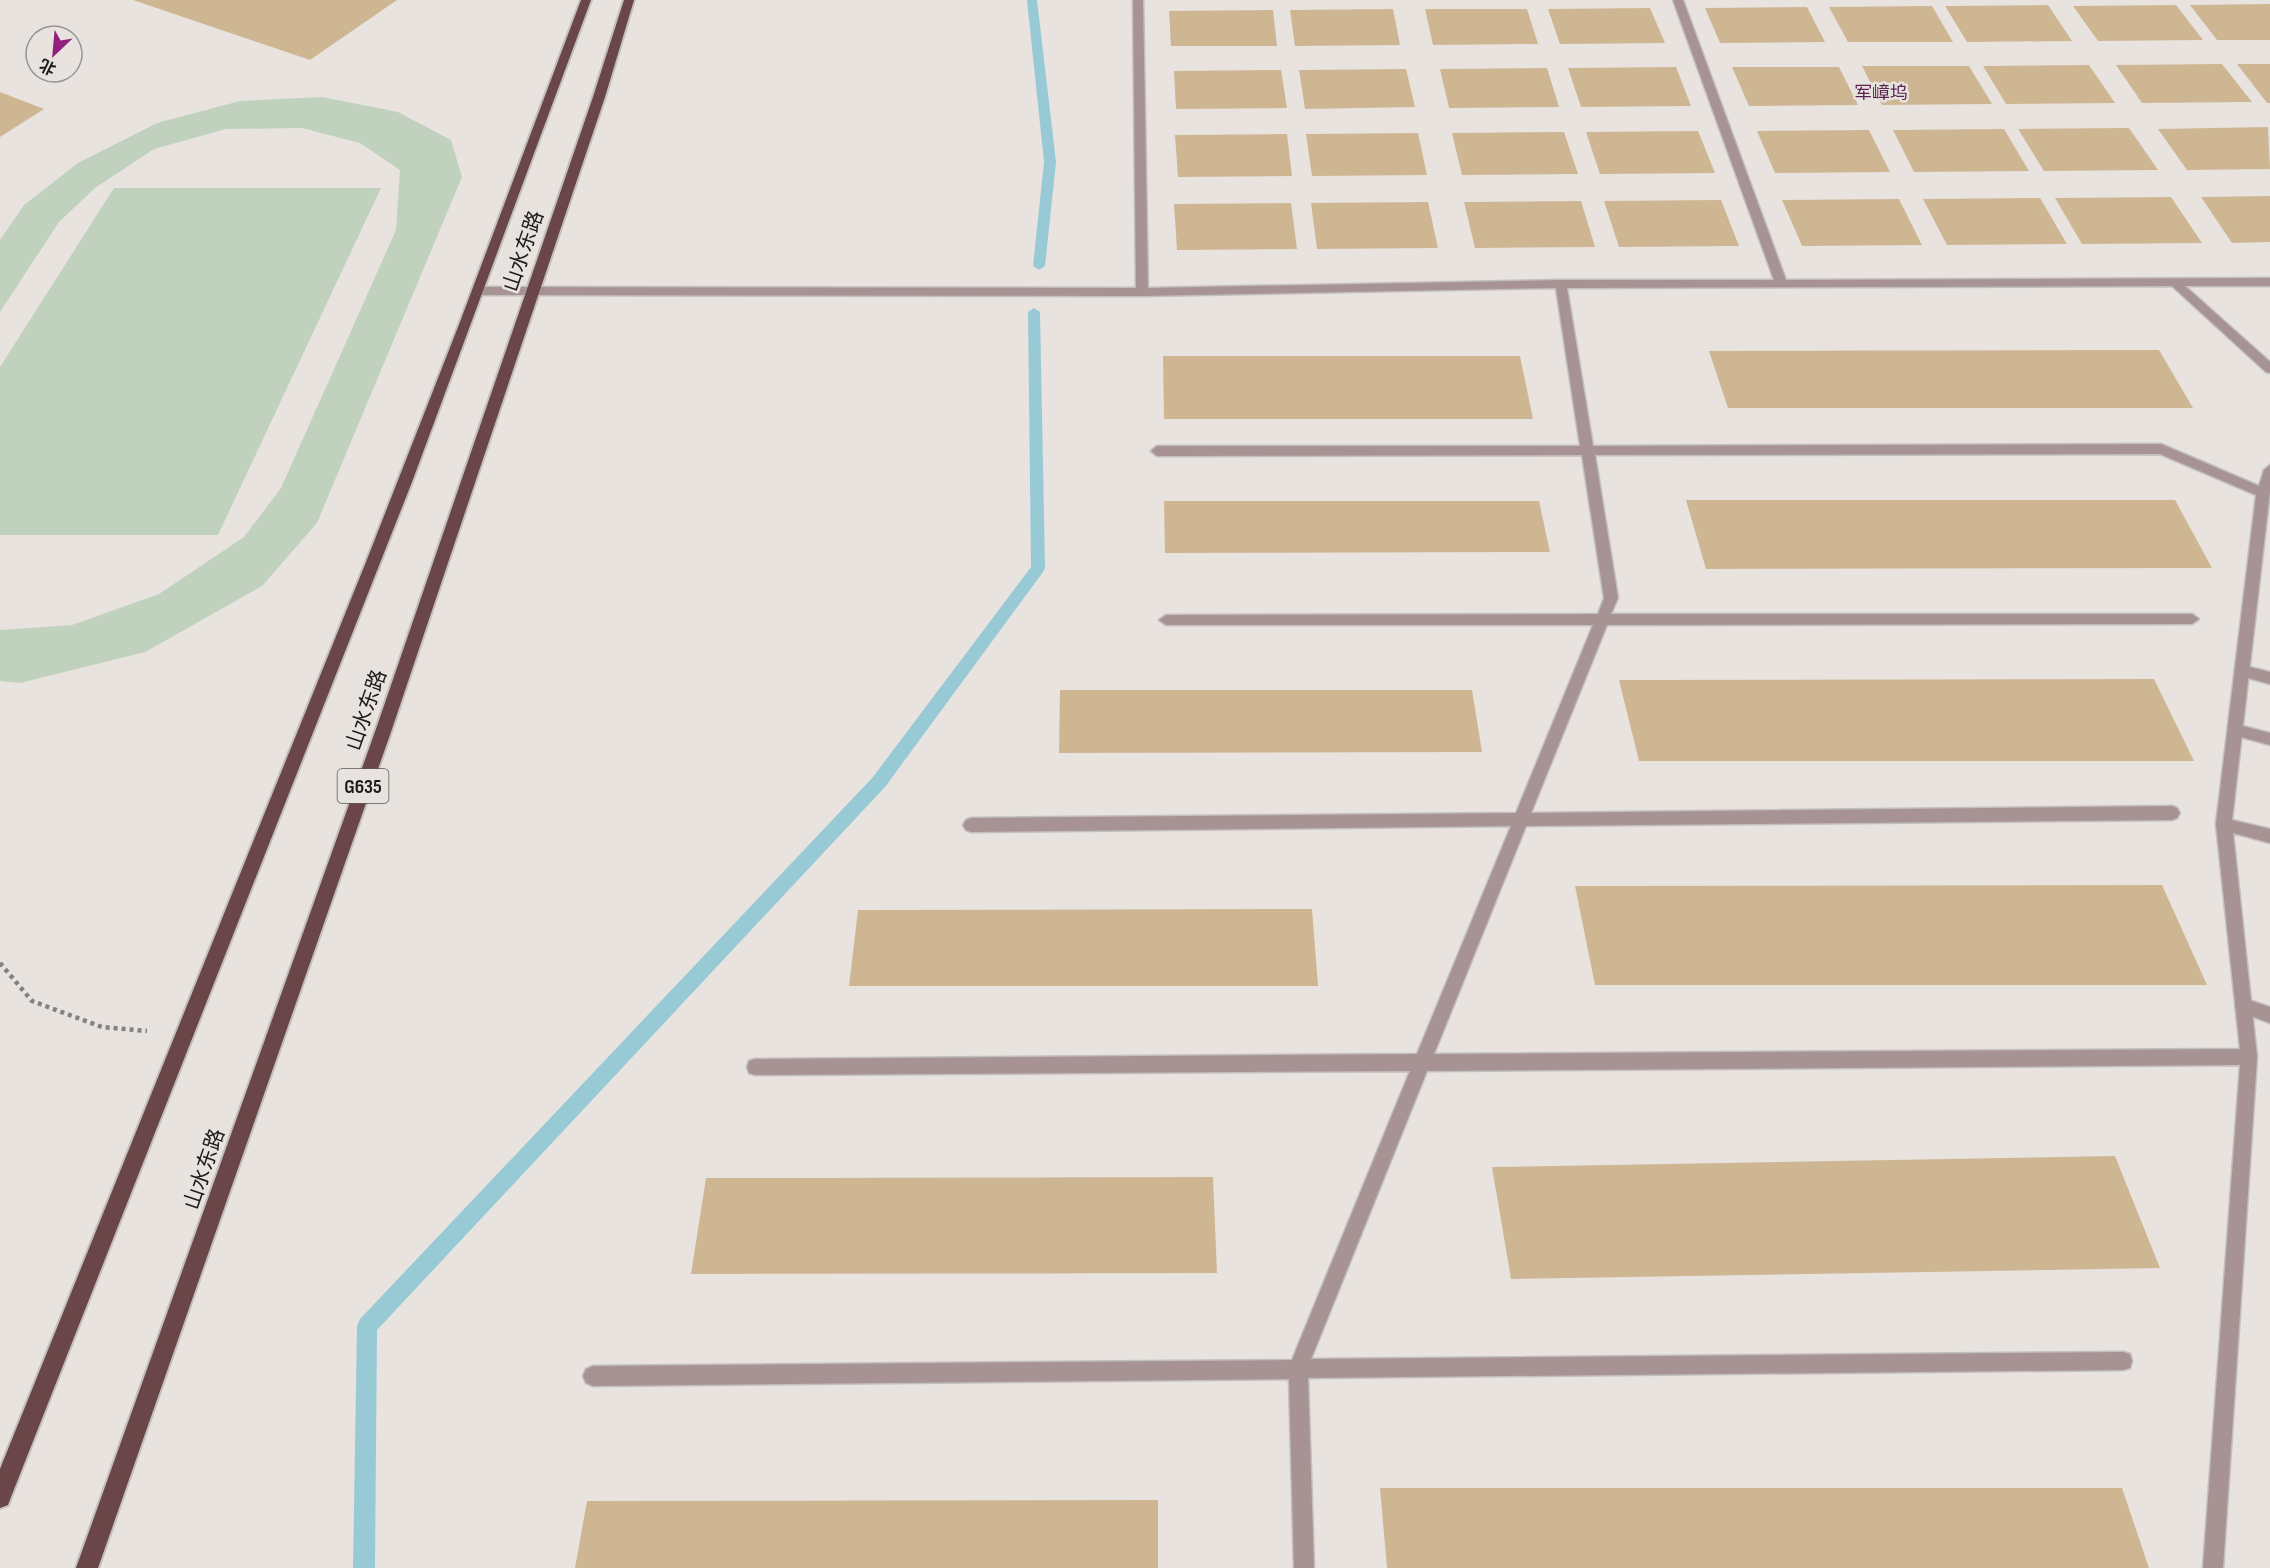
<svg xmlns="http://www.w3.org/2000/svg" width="2270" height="1568" font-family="'Sofia Sans Condensed','Noto Sans SC',sans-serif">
  <rect width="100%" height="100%" fill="#e8e3df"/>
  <path fill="#c0d2bd" d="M 322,97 L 398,112 L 451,140 L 462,177 L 317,523 L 262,586 L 145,652 L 20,683 L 0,681 L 0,630 L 72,625 L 159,594 L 244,537 L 281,488 L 396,230 L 400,170 L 360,143 L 302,128 L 226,129 L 154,149 L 95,188 L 59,222 L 0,312 L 0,240 L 24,205 L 78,163 L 157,123 L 240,101 Z
    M 114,188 L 381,188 L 218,535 L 0,535 L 0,367 Z"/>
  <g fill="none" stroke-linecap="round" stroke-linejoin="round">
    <path fill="#98cad6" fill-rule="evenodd" d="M 1027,0 L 1037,0 L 1056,162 L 1045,266 L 1039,270 L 1033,266 L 1044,162 Z
      M 1034,308 L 1040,312 L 1045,568 L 1043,572 L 885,787 L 377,1330 L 375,1568 L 353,1568 L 357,1326 L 360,1319 L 873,777 L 1031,567 L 1028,312 Z"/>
  </g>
  <path fill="#ceb693" d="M 133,0 L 397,0 L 310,60 Z
    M 2270,4 L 2270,40 L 2217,40 L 2190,5 Z
    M 2048,5 L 2072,41 L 1967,42 L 1945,6 Z
    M 2176,5 L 2203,40 L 2098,41 L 2073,6 Z
    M 1932,6 L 1953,42 L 1848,42 L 1829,7 Z
    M 1807,7 L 1825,42 L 1720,43 L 1705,8 Z
    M 1650,8 L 1665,43 L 1560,44 L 1548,9 Z
    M 1393,9 L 1400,45 L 1295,46 L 1290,10 Z
    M 1425,9 L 1527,9 L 1538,44 L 1433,45 Z
    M 1273,10 L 1277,46 L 1171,46 L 1169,11 Z
    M 2222,64 L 2252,102 L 2142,103 L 2116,65 Z
    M 2237,64 L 2270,64 L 2270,103 L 2267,103 Z
    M 2089,65 L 2115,103 L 2006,104 L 1983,66 Z
    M 1862,66 L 1969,66 L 1992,104 L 1882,105 Z
    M 1676,67 L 1691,106 L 1581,107 L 1568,68 Z
    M 1732,67 L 1839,67 L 1858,105 L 1749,106 Z
    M 1547,68 L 1559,107 L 1449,108 L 1440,69 Z
    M 1406,69 L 1415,107 L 1305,109 L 1299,70 Z
    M 1281,70 L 1287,108 L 1176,109 L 1174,71 Z
    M 0,92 L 44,109 L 0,137 Z
    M 2268,127 L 2270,169 L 2187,170 L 2158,129 Z
    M 2129,128 L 2158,170 L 2044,171 L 2018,129 Z
    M 2004,129 L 2029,171 L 1914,172 L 1893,130 Z
    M 1869,130 L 1890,172 L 1775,173 L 1757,131 Z
    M 1698,131 L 1715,173 L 1600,174 L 1586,132 Z
    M 1564,132 L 1578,174 L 1462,175 L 1452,133 Z
    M 1418,133 L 1427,175 L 1312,176 L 1306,134 Z
    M 1287,134 L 1292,176 L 1178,177 L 1175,135 Z
    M 2270,196 L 2270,242 L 2232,243 L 2201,197 Z
    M 2171,197 L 2202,243 L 2082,244 L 2055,198 Z
    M 2040,198 L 2067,244 L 1947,245 L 1923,199 Z
    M 1899,199 L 1922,245 L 1802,246 L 1782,200 Z
    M 1721,200 L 1739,246 L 1619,247 L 1604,201 Z
    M 1581,201 L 1595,247 L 1475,248 L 1464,202 Z
    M 1428,202 L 1438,248 L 1317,249 L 1311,203 Z
    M 1291,203 L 1297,249 L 1177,250 L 1174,204 Z
    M 2159,350 L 2193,408 L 1728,408 L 1709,351 Z
    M 1163,356 L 1520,356 L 1533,419 L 1164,419 Z
    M 1686,500 L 2175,500 L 2212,568 L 1706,569 Z
    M 1164,501 L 1539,501 L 1550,552 L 1165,553 Z
    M 2154,679 L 2194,761 L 1639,761 L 1619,680 Z
    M 1060,690 L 1472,690 L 1482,752 L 1059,753 Z
    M 2162,885 L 2207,985 L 1595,985 L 1575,886 Z
    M 1312,909 L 1318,986 L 849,986 L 858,910 Z
    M 2115,1156 L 2160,1268 L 1511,1279 L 1492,1167 Z
    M 1213,1177 L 1217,1273 L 691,1274 L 706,1178 Z
    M 1380,1488 L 2122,1488 L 2149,1568 L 1387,1568 Z
    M 1158,1500 L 1158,1568 L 575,1568 L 587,1501 Z"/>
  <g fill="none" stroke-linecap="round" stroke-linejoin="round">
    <defs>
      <path id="service" d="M 2242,665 L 2270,672 L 2270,684 L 2237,675 L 2235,671 L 2237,667 Z
        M 2235,724 L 2270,733 L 2270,745 L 2230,734 L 2228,730 L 2230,726 Z
        M 2243,998 L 2270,1007 L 2270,1023 L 2237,1011 L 2235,1006 L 2237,1001 Z"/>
      <path id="minor" d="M 1133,0 L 1143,0 L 1148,288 L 1561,280 L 1774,280 L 1673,0 L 1683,0 L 1786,280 L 2270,278 L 2270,286 L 2185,286 L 2270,362 L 2270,373 L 2266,372 L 2172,286 L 1567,288 L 1593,446 L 2161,444 L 2259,486 L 2264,470 L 2270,465 L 2270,491 L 2232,820 L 2270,829 L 2270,843 L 2233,833 L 2257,1057 L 2223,1568 L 2203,1568 L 2240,1065 L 1427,1071 L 1311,1359 L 2123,1352 L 2130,1354 L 2132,1361 L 2130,1368 L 2123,1370 L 1308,1378 L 1314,1568 L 1294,1568 L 1289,1379 L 593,1386 L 586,1383 L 583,1376 L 586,1369 L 593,1366 L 1292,1360 L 1410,1071 L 755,1075 L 749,1073 L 747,1067 L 749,1061 L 755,1059 L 1417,1054 L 1511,826 L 971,832 L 966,830 L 963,825 L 966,820 L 971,818 L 1516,813 L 1593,625 L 1166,625 L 1159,620 L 1166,615 L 1598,614 L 1604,598 L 1582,455 L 1157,456 L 1151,451 L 1157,446 L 1580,446 L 1556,288 L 1142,296 L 480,295 L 474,291 L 480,287 L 1136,288 ZM 2160,454 L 2256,495 L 2216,824 L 2240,1049 L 1434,1054 L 1526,826 L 2172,820 L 2177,818 L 2180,813 L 2177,808 L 2172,806 L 1531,813 L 1607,625 L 2192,624 L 2199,619 L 2192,614 L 1611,614 L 1618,598 L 1595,455 Z"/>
      <path id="trunk" d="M 581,0 L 591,0 L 412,482 L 11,1497 L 8,1505 L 0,1508 L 0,1469 L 366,562 L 460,322 Z
        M 624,0 L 634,0 L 605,97 L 392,729 L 98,1568 L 76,1568 L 376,729 L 593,97 Z"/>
    </defs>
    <use href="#service" stroke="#c3bfbc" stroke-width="3"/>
    <use href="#minor" stroke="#c3bfbc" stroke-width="3"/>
    <use href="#trunk" stroke="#c3bfbc" stroke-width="4"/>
    <path stroke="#84817e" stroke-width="4.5" stroke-dasharray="4 4" stroke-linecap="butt" d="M 0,963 L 32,1001 L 102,1027 L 147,1031"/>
    <use href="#service" fill="#a89394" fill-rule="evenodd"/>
    <use href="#minor" fill="#a89394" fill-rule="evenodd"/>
    <use href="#trunk" fill="#6a4648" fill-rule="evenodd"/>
  </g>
  <g text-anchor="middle" stroke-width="5" stroke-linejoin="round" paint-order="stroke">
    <g font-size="18" fill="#5b244f" stroke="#e8e3df">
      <text x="1881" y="99">军嶂坞</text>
    </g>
    <rect fill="#e8e3df" stroke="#5a5855" stroke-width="1.5" x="337.5" y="769" width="51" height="34" rx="4.5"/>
    <g font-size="20" font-weight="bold" fill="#1d1c1a">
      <text x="363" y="793">G635</text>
    </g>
    <g font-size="21" fill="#1d1c1a" stroke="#e8e3df">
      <text transform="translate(523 251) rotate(-71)" y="7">山水东路</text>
      <text transform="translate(366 710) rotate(-71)" y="7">山水东路</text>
      <text transform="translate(204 1169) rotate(-71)" y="7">山水东路</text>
    </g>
  </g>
  <g transform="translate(54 54) rotate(206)"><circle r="28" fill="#e8e3df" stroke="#979390" stroke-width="1.5"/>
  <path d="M0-4.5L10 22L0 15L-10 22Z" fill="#931f7d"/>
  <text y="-9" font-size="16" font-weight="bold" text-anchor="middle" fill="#1d1c1a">北</text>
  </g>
</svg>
